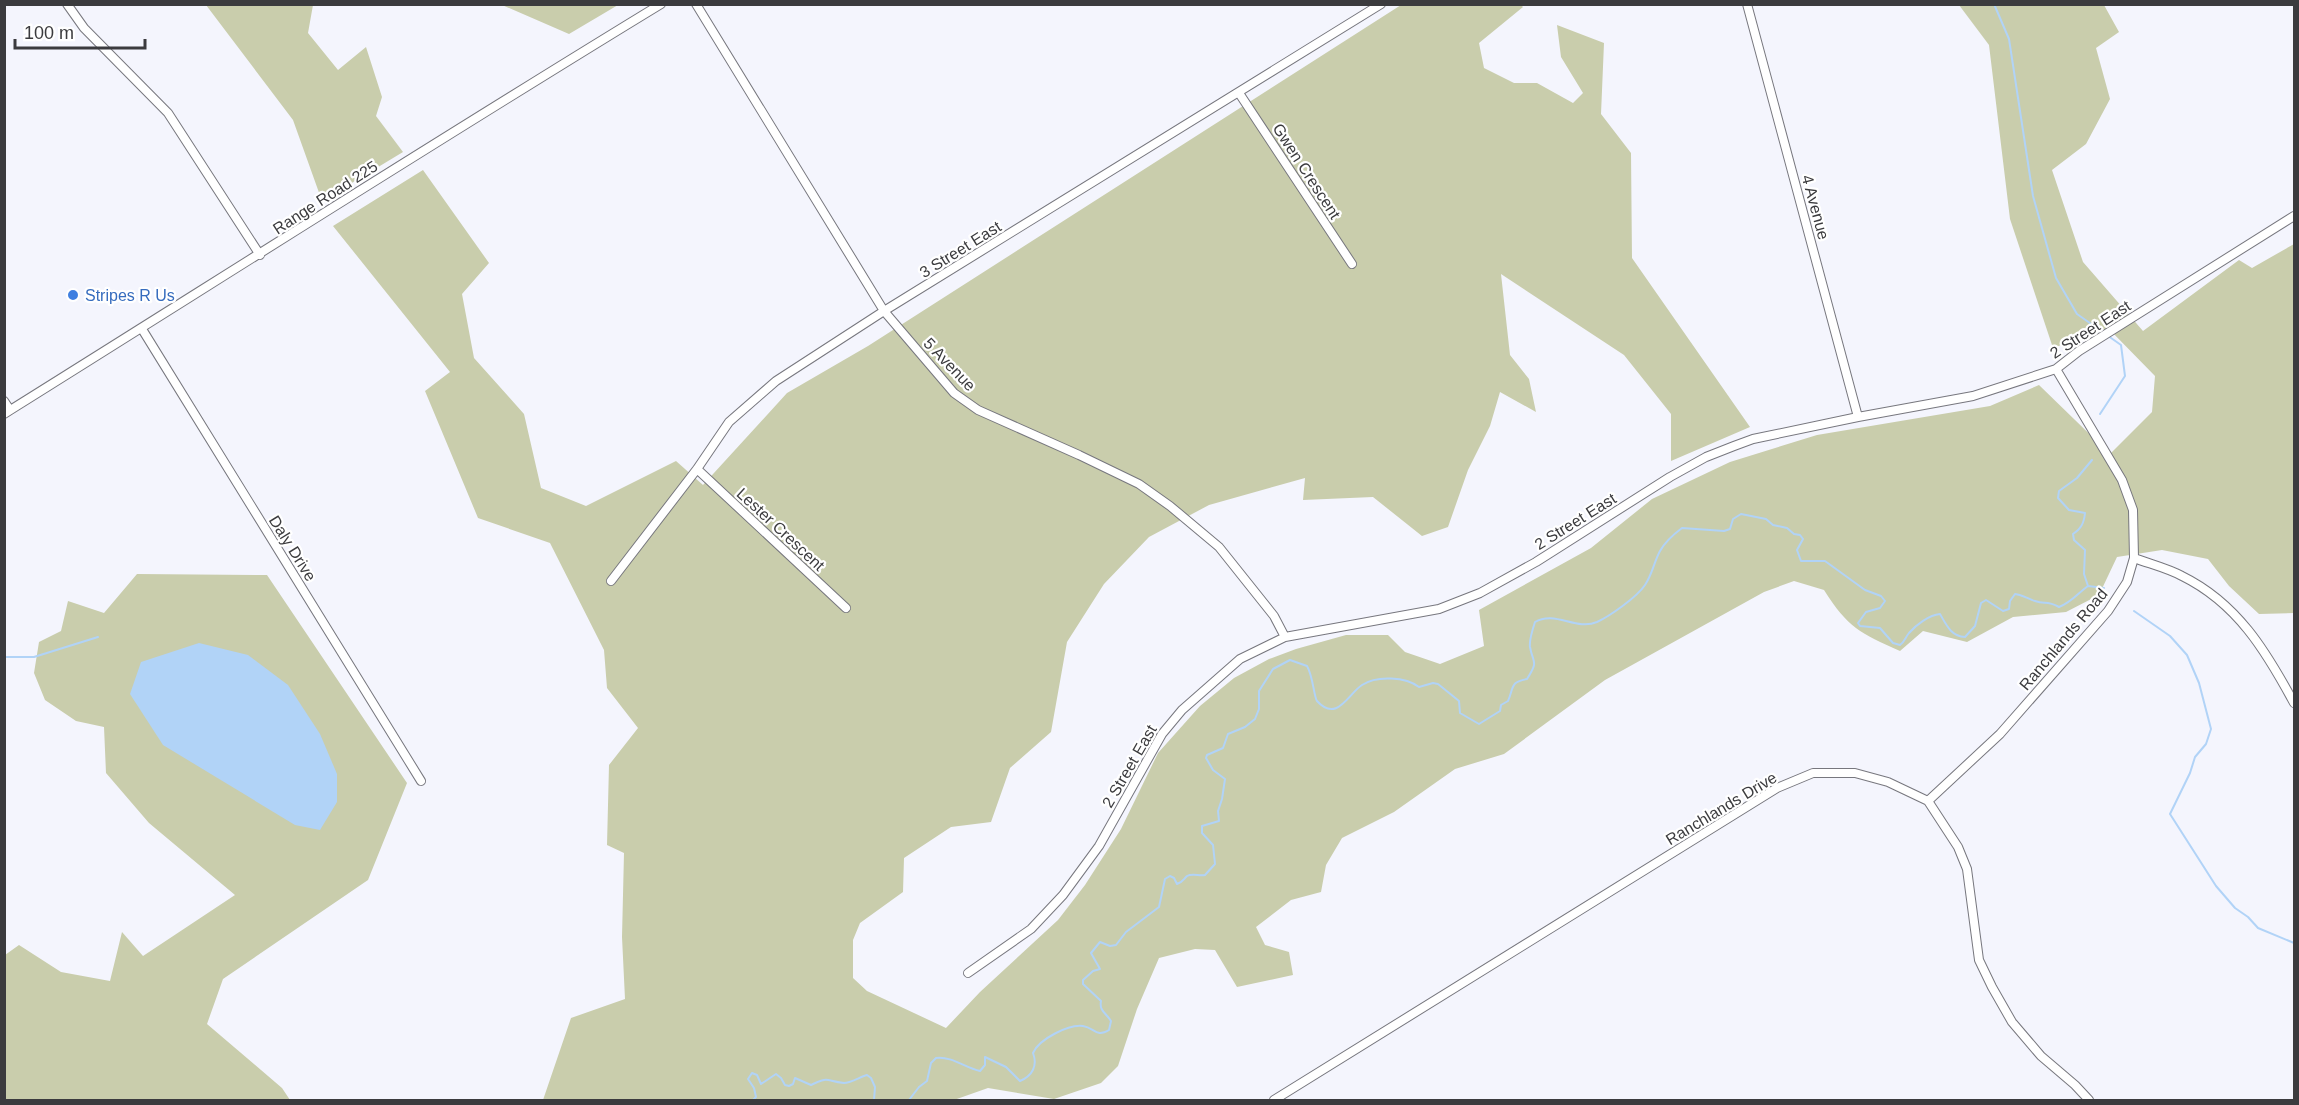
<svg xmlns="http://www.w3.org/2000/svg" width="2299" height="1105" font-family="Arial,sans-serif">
  <rect width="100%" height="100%" fill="#f4f5fd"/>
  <path fill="#c9cdac" d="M 206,5 L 313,5 L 308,33 L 338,70 L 366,47 L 382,97 L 376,116 L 403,152 L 322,201 L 293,120 Z
    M 502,5 L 618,5 L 569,34 Z
    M 1401,5 L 1521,5 L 1523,7 L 1479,43 L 1484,68 L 1514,83 L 1537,83 L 1573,103 L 1583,93 L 1561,57 L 1557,25 L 1604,43 L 1601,114 L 1631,153 L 1632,258 L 1750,427 L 1671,461 L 1671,414 L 1624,355 L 1501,274 L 1510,355 L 1529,379 L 1536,412 L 1500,392 L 1490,426 L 1468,470 L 1448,527 L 1422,536 L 1373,497 L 1303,500 L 1305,478 L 1209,505 L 1149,537 L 1104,584 L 1067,642 L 1051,732 L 1010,768 L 991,822 L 951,827 L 904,858 L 903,892 L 860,923 L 853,940 L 853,978 L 867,991 L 946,1028 L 980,992 L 1058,920 L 1085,885 L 1121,829 L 1158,753 L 1200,706 L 1234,678 L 1269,659 L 1296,649 L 1346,635 L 1388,635 L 1405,652 L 1440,664 L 1484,646 L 1479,610 L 1591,548 L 1652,499 L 1730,462 L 1817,435 L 1990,406 L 2039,385 L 2110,454 L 2152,412 L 2155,376 L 2108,328 L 2053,348 L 2010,219 L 1989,45 L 1959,5 L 2104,5 L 2119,32 L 2096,48 L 2110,99 L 2086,144 L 2052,170 L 2083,262 L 2143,331 L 2239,260 L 2252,268 L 2294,244 L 2294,613 L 2259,614 L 2229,586 L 2208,559 L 2162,550 L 2117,557 L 2099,595 L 2066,612 L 2013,617 L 1967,642 L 1923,631 L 1900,651 C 1860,633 1848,628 1824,590 L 1794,581 L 1764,592 L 1605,680 L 1504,754 L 1455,769 L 1394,812 L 1342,838 L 1326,865 L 1321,892 L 1291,900 L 1256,927 L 1265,945 L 1289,952 L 1293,975 L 1237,987 L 1215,950 L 1195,949 L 1159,958 L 1137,1009 L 1118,1066 L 1101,1083 L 1054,1099 L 988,1088 L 954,1100 L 543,1100 L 571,1018 L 625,999 L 622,937 L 624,853 L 607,845 L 609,765 L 638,728 L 607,688 L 604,650 L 550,543 L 478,518 L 425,391 L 450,372 L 333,226 L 423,170 L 489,263 L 462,294 L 474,358 L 524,414 L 541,488 L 586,506 L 676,461 L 703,485 L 787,393 L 868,346 Z
    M 137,574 L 267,575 L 407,783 L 368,880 L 223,979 L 207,1024 L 282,1088 L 290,1100 L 5,1100 L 5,955 L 19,945 L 61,972 L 110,981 L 122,932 L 143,956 L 235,895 L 149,823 L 106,773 L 104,727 L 76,721 L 45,700 L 34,673 L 39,642 L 61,631 L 68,601 L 104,613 Z"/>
  <path fill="#b1d3f7" d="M 199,643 L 248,655 L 288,685 L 320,734 L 337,774 L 337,802 L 320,830 L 295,825 L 163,745 L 130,694 L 141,662 Z"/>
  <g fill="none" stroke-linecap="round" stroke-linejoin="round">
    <path stroke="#b1d3f7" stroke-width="2" d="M 1994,4 L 2009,39 L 2033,196 L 2056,278 L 2077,314 L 2121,345 L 2125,376 L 2100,414
      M 2088,586 L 2084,574 L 2085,550 L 2074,540 L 2073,534 C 2081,529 2084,523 2085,513 L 2069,510 L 2058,498 L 2059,491 L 2077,478 L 2092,460
      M 2088,586 L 2104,588
      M 2134,611 L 2170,636 L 2187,655 L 2199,683 L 2211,729 L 2206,744 L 2195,757 L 2190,773 L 2170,814 L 2216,886 L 2235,908 L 2248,917 L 2258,928 L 2294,943
      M 4,657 L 34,657 L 98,637
      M 753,1100 L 756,1097 L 754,1088 L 748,1079 L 752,1073 L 757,1075 L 761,1084 L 776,1074 L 781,1078 L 785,1085 L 789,1086 L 793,1084 L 795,1078 L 811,1085 C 830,1076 825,1081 844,1083 C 850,1083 860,1077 867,1075 L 871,1078 L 875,1087 L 874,1100
      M 909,1100 L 919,1087 L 927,1081 L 931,1063 L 936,1058 C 952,1056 965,1068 980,1071 L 985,1065 L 985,1057 L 1006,1067 L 1020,1081 C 1032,1076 1038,1066 1033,1053 C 1039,1039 1069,1024 1083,1026 C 1095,1028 1096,1038 1109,1030 L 1111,1021 C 1106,1013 1099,1011 1101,1001 L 1083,984 L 1083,980 L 1093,971 L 1100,969 L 1091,953 L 1100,942 L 1110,946 L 1116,945 L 1126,932 L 1159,907 L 1165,879 L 1170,876 L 1174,878 L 1177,884 C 1183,882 1183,880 1187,876 C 1192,873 1199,876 1205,875 L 1215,864 L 1213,845 L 1202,833 L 1202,826 L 1219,821 L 1218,811 L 1222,799 L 1225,779 L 1213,770 L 1206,758 L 1207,755 L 1223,748 L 1228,734 L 1245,727 L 1255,719 L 1259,709 L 1259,691 L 1273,669 L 1290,660 L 1307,666 C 1313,676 1314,697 1317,701 C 1337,723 1348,694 1362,685 C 1377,675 1406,677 1419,687 L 1433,683 L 1438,684 L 1459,701 L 1460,713 L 1479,724 L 1500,711 L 1501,705 L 1508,701 C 1514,687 1510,682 1527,679 C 1539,660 1533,664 1530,647 C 1529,640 1533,628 1535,622 C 1555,610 1576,631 1597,622 C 1610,616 1637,597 1645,585 C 1652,575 1654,562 1660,551 C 1665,542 1674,534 1682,528 L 1724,531 L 1730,529 L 1733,519 L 1741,514 L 1766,519 L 1773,525 L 1787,528 L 1794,534 L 1800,535 L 1803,539 L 1797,550 L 1801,561 L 1825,561 L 1865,590 L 1881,596 L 1885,601 L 1880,608 L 1866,612 L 1858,623 L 1860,626 L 1880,628 L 1893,643 L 1900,645 C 1905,641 1905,638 1909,633 C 1916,625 1929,615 1940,614 C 1947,626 1951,636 1965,637 L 1975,626 L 1981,603 L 1986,600 L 2003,611 L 2009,609 L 2010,601 L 2015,594 C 2023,595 2028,599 2035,601 C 2045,605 2046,600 2059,607 C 2071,603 2078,593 2088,586"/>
    <defs>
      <path id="street" d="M 67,4 L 84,28 L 168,113 L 260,255
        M 696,4 L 884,311 L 954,393 L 978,410 L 1079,455 L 1139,484 L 1170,506 L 1219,547 L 1274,616 L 1285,637
        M 1747,4 L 1858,417
        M 1239,93 L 1352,264
        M 142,329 L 421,781
        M 4,401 L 10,410
        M 4,414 C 223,277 441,138 661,4
        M 697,469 L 846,608
        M 2134,558 C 2150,564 2167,568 2182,576 C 2237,603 2266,651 2294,703
        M 611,581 L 697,469 L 729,422 L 776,381 L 884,311 L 1381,4
        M 1928,801 L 2000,734 L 2108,611 L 2127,582 L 2134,558 L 2133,510 L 2122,480 L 2056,369
        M 968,973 L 1031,929 L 1063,895 L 1099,846 L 1162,734 L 1182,710 L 1240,659 L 1285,637 L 1439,609 L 1480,593 L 1536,562 L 1670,477 L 1706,457 L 1734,446 L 1753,439 L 1858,417 L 1973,396 L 2056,369 L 2079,351 L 2294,216
        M 1274,1100 L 1777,788 L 1813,773 L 1855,773 L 1888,782 L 1928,801 L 1958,847 L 1967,869 L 1979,960 L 1992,987 L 2012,1022 L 2041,1056 L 2075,1085 L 2089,1100"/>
    </defs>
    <use href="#street" stroke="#77777e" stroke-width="10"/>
    <use href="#street" stroke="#fff" stroke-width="8"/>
  </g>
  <circle fill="#3f7fe0" stroke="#fff" stroke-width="2" cx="73" cy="295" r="6"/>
  <g text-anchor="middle" stroke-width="4.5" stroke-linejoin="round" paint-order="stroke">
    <g font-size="16" fill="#3b3b3e" stroke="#fff">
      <text transform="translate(1307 171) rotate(57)" y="6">Gwen Crescent</text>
      <text transform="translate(325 197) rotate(-33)" y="6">Range Road 225</text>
      <text transform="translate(1816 207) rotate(75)" y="6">4 Avenue</text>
      <text transform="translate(960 249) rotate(-32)" y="6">3 Street East</text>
      <text transform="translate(2090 329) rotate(-33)" y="6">2 Street East</text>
      <text transform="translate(950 364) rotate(46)" y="6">5 Avenue</text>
      <text transform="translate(1575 521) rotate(-32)" y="6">2 Street East</text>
      <text transform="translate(781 529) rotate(43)" y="6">Lester Crescent</text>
      <text transform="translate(293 548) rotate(58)" y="6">Daly Drive</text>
      <text transform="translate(2063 639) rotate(-50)" y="6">Ranchlands Road</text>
      <text transform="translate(1129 766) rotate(-60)" y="6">2 Street East</text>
      <text transform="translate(1721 808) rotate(-31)" y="6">Ranchlands Drive</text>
    </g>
    <g font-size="16" fill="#366cbe" stroke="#fff" text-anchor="start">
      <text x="85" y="301">Stripes R Us</text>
    </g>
  </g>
  <rect width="2299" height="1105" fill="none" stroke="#3b3b3e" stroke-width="12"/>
  <path d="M15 39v9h130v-9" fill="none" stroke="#3b3b3e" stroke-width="3"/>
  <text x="24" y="39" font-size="18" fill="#3b3b3e" stroke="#ffffff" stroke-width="4.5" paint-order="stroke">100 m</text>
</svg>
